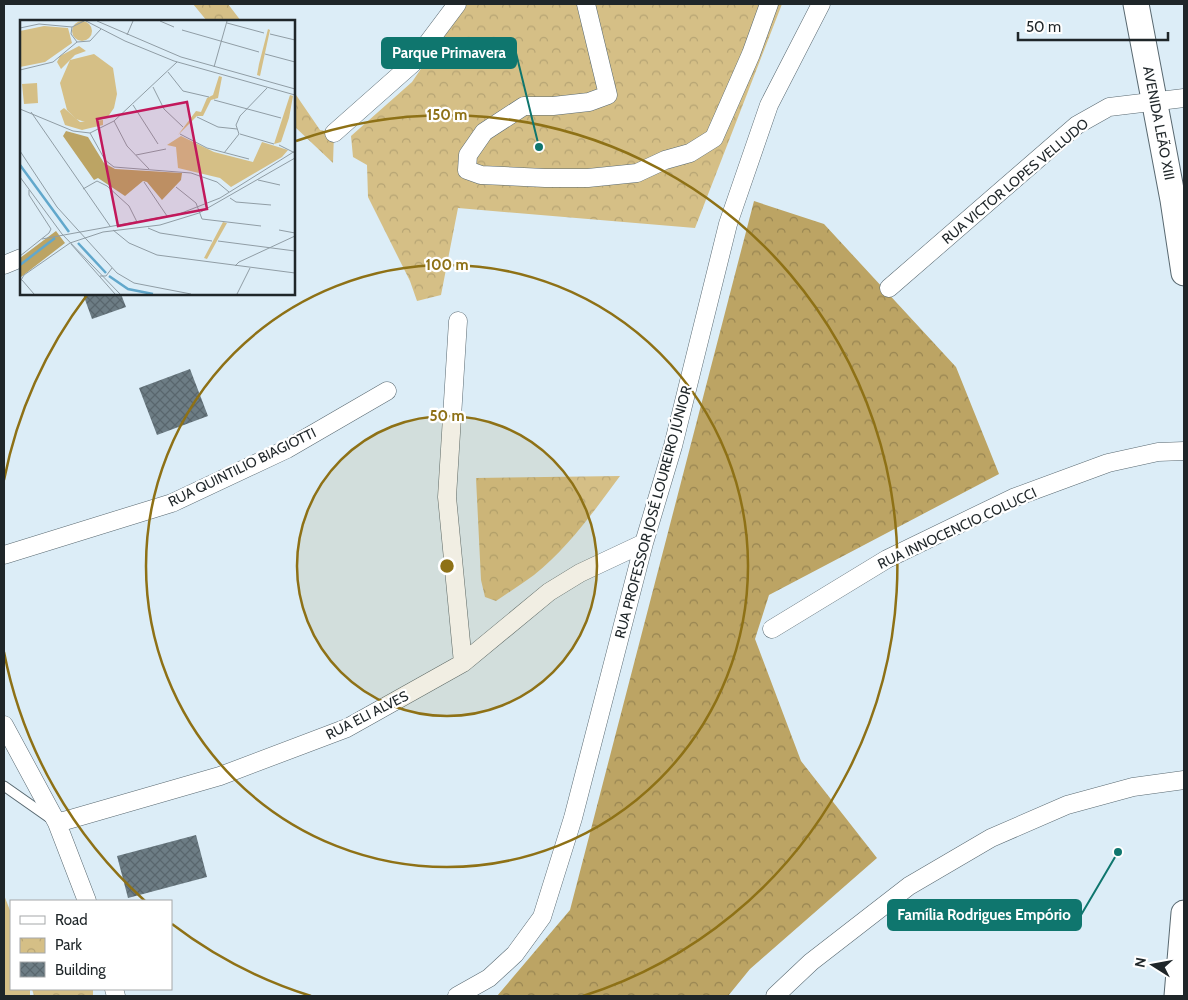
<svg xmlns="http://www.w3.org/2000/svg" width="1188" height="1000" font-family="Cabin,sans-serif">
  <defs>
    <pattern id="forest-crowns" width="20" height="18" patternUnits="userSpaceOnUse" patternTransform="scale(1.25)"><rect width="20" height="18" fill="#bca464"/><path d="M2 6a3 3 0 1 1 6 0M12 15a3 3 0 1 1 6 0" fill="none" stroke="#988552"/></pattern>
    <pattern id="park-crowns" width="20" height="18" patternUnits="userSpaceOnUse" patternTransform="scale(1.25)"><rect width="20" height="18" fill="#d5bf86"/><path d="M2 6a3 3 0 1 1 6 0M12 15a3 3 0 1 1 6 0" fill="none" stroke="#b6a474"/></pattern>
    <pattern id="building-cross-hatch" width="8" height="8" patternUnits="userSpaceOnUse" patternTransform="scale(1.25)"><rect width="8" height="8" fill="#6d7d85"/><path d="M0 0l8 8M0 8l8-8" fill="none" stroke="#59666d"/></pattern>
  </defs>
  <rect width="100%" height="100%" fill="#dcedf7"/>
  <path fill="url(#forest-crowns)" d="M 754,201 L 824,224 L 956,367 L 999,474 L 769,595 L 755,639 L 801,761 L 877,858 L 750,969 L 728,996 L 497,996 L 570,910 Z"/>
  <path fill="url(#park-crowns)" d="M 193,4 L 228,4 L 241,21 L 207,21 Z
    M 465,4 L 782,4 L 695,228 L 458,208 L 441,295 L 417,301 L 410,281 L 368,197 L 367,165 L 353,157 L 351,136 L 412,82 Z
    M 294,92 L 320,130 L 334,133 L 333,163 L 294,126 Z
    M 620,476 C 595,510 568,548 534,575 C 522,584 509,592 496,601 L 485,597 L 481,580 L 476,478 Z
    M 32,989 L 93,989 L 93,996 L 34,996 Z"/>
  <path fill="#d5bf86" d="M 4,895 L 11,913 L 11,989 L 30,989 L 30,996 L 4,996 Z"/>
  <path fill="url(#building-cross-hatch)" d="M 83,294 L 121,294 L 126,307 L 92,319 Z
    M 190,369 L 208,416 L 157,435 L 139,388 Z
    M 196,835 L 207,877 L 128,898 L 117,856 Z"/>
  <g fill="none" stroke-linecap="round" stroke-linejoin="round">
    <defs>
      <path id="lane" d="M 4,786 L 51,819"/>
      <path id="street" d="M 586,4 L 608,95 L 589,102 L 553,106 L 524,106 L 484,132 L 468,155 L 467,170 L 481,175 L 545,178 L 588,178 L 637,173 L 665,160 L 690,153 L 714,138 L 751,54 L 769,4
        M 334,133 L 412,64 L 457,4
        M 4,265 L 21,258
        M 889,288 L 1077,125 L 1109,107 L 1184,98
        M 458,321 L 447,497 L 463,663
        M 4,555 L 172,503 L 287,449 L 387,391
        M 772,629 L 887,559 L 1013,498 L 1108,463 L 1158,452 L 1184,451
        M 4,725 L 57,823 L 87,901
        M 57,823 L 220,776 L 347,728 L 463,663 L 549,592 L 580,573 L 644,543
        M 114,989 L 116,996
        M 457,996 L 489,978 L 515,954 L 542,917 L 573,818 L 644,543 L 673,446 L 728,224 L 769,105 L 821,4
        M 775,996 L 811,962 L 909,886 L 991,838 L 1067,805 L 1133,787 L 1184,780"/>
      <path id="secondary" d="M 1136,4 L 1173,200 L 1184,273
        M 1177,996 L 1184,913"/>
    </defs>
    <use href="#lane" stroke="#596971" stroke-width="11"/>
    <use href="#street" stroke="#596971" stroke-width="19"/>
    <use href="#secondary" stroke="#596971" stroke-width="27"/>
    <use href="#lane" stroke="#fff" stroke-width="9"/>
    <use href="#street" stroke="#fff" stroke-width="18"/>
    <use href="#secondary" stroke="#fff" stroke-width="25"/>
  </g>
  <circle cx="447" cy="566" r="150" fill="#8e7116" fill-opacity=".12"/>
  <g fill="none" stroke="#8e7116" stroke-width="2.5">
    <circle cx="447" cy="566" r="150"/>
    <circle cx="447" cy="566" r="301"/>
    <path d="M311 996A451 451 0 0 1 172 924M145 901A451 451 0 0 1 4 652M4 480A451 451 0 0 1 87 295M296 141A451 451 0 1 1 583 996"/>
  </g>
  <g text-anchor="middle" stroke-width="4.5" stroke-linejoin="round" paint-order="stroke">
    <g font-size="14" fill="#1f2629" stroke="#fff">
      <text transform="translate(1159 123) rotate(79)" y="5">AVENIDA LEÃO XIII</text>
      <text transform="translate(1015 181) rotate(-40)" y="5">RUA VICTOR LOPES VELLUDO</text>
      <text transform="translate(242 467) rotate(-26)" y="5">RUA QUINTILIO BIAGIOTTI</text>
      <text transform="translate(653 512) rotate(-75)" y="5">RUA PROFESSOR JOSÉ LOUREIRO JÚNIOR</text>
      <text transform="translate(957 528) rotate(-25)" y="5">RUA INNOCENCIO COLUCCI</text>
      <text transform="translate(367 715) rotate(-27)" y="5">RUA ELI ALVES</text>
    </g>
  </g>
  <g transform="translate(20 20)">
    <rect width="275" height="275" fill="#dcedf7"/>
    <path d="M 46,111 L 68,117 L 84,143 L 95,149 L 162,153 L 161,160 L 142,180 L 127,162 L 123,161 L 105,176 L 78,158 L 74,160 L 43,116 ZM 36,211 L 45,223 L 1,257 L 0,238 Z" fill="#bca464"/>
    <path d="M52 11a10 10 0 1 1 20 0a10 10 0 1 1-20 0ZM 24,6 L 48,8 L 52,23 L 25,42 L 0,47 L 0,11 ZM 248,9 L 250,10 L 240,56 L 237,55 L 239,44 ZM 59,26 L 66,31 L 55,35 L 41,49 L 37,42 L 40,36 ZM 199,56 L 202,57 L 198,78 L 191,80 L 183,96 L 177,96 L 158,115 L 176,91 L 181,92 L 187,78 L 193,75 ZM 270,75 L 273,76 L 269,98 L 261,122 L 254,124 ZM 44,88 L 60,102 L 83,100 L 83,105 L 62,110 L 45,105 L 40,91 ZM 161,116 L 194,132 L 233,142 L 242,122 L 268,130 L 262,137 L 211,167 L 200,158 L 158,148 L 156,127 L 147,125 ZM 203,202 L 207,203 L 198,219 L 187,239 L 184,238 Z" fill="#d5bf86"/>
    <path d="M 74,34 L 93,48 L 97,74 L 94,88 L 87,98 L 68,103 L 56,99 L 47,90 L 40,63 L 50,40 ZM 17,63 L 18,83 L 4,84 L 2,64 Z" fill="#d5bf86"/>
    <path fill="none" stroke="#62a8cc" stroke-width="2.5" d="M 0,145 L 49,212M 58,223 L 86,253M 0,245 L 35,218M 89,256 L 108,269 L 133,274"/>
    <path fill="none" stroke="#909da5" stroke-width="1" d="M 66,1 L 105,21 L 154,41 L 275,75M 77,1 L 161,37 L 275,69M 140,1 L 154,7M 207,3 L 244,13M 0,8 L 19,4 L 52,7M 162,10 L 239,32M 250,14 L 275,20M 107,15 L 113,1M 57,22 L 51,14 L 52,7 L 64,1M 57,22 L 70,21 L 81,9M 245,34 L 275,42M 194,47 L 207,1M 0,50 L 33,42 L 57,22M 148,52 L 163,71 L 189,77M 133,67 L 144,89 L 163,107M 194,80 L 261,98M 113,85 L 138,124M 0,89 L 53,111 L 70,113 L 94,101 L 157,42M 11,92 L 90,206M 177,97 L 198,107 L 217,109M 94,101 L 107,126 L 129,149M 70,113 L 85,140 L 94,147 L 171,153 L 197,162 L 209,172M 160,114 L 187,128 L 229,139M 220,114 L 254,124M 259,125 L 275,133M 0,131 L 37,187 L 97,253 L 114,263 L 171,274M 204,133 L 219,114 L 216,105 L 220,96 L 247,68M 116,135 L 146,129M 0,157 L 42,214 L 100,274M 238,160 L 260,165M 124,162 L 147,196M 156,167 L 176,183 L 182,199 L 241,206M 63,169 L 77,161 L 87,166 L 109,186 L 117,202M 210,178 L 216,182 L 251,185M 128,208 L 140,213 L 192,221M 93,210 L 109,223 L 137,235 L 275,253M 259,210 L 275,213M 22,219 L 159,194 L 200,178 L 275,131M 198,221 L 275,231M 51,224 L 95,274M 0,236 L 29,213 L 31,209 L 9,175 L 9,170M 215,246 L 219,242 L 275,216M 80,256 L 86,256 L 92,248M 2,260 L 14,274M 0,262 L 4,255 L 50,223 L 83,212 L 140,205 L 179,193 L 275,138M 217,274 L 230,248"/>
    <path fill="#c2185b" fill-opacity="0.15" stroke="#c2185b" stroke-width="2.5" d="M 167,82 L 187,189 L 98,206 L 77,99 Z"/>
    <rect width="275" height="275" fill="none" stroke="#1f2629" stroke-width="2.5"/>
  </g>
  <circle cx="447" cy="566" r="8" fill="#8e7116" stroke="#fff" stroke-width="2.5"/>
  <g font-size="15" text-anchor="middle" font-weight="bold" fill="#8e7116" stroke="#fff" stroke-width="4.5" stroke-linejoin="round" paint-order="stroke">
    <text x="447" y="120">150 m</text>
    <text x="447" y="270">100 m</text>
    <text x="447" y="421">50 m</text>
  </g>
  <path fill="none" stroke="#0f766e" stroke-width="2" d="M539 147L516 53M1118 852L1081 915"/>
  <g fill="#0f766e" stroke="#fff" stroke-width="2">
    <circle cx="539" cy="147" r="5"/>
    <circle cx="1118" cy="852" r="5"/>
  </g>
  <g fill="#0f766e" stroke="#0f766e" stroke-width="2">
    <rect x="382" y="38" width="134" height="30" rx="5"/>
    <rect x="888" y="900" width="193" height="30" rx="5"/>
  </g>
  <g font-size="15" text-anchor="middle" font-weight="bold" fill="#fff">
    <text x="449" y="58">Parque Primavera</text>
    <text x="984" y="920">Família Rodrigues Empório</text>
  </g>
  <rect width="1188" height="1000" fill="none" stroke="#1f2629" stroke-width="10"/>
  <rect x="10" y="900" width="162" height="90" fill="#ffffff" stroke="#a5a8a9"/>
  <rect x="20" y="916" width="25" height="8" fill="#ffffff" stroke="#a5a8a9"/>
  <text x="55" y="925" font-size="15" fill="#1f2629">Road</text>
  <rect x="20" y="938" width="25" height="15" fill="url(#park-crowns)" stroke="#a5a8a9"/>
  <text x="55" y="950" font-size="15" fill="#1f2629">Park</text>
  <rect x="20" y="962" width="25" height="15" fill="url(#building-cross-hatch)" stroke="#a5a8a9"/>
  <text x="55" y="975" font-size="15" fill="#1f2629">Building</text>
  <g transform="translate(1153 965) rotate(281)" stroke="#ffffff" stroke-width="4" paint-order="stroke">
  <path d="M0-4L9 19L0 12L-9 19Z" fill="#1f2629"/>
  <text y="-8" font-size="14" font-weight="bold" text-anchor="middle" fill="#1f2629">N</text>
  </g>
  <path d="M1018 32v8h150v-8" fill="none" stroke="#1f2629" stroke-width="2.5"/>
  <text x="1026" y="32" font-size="15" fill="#1f2629" stroke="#ffffff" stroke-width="4" paint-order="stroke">50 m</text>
</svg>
